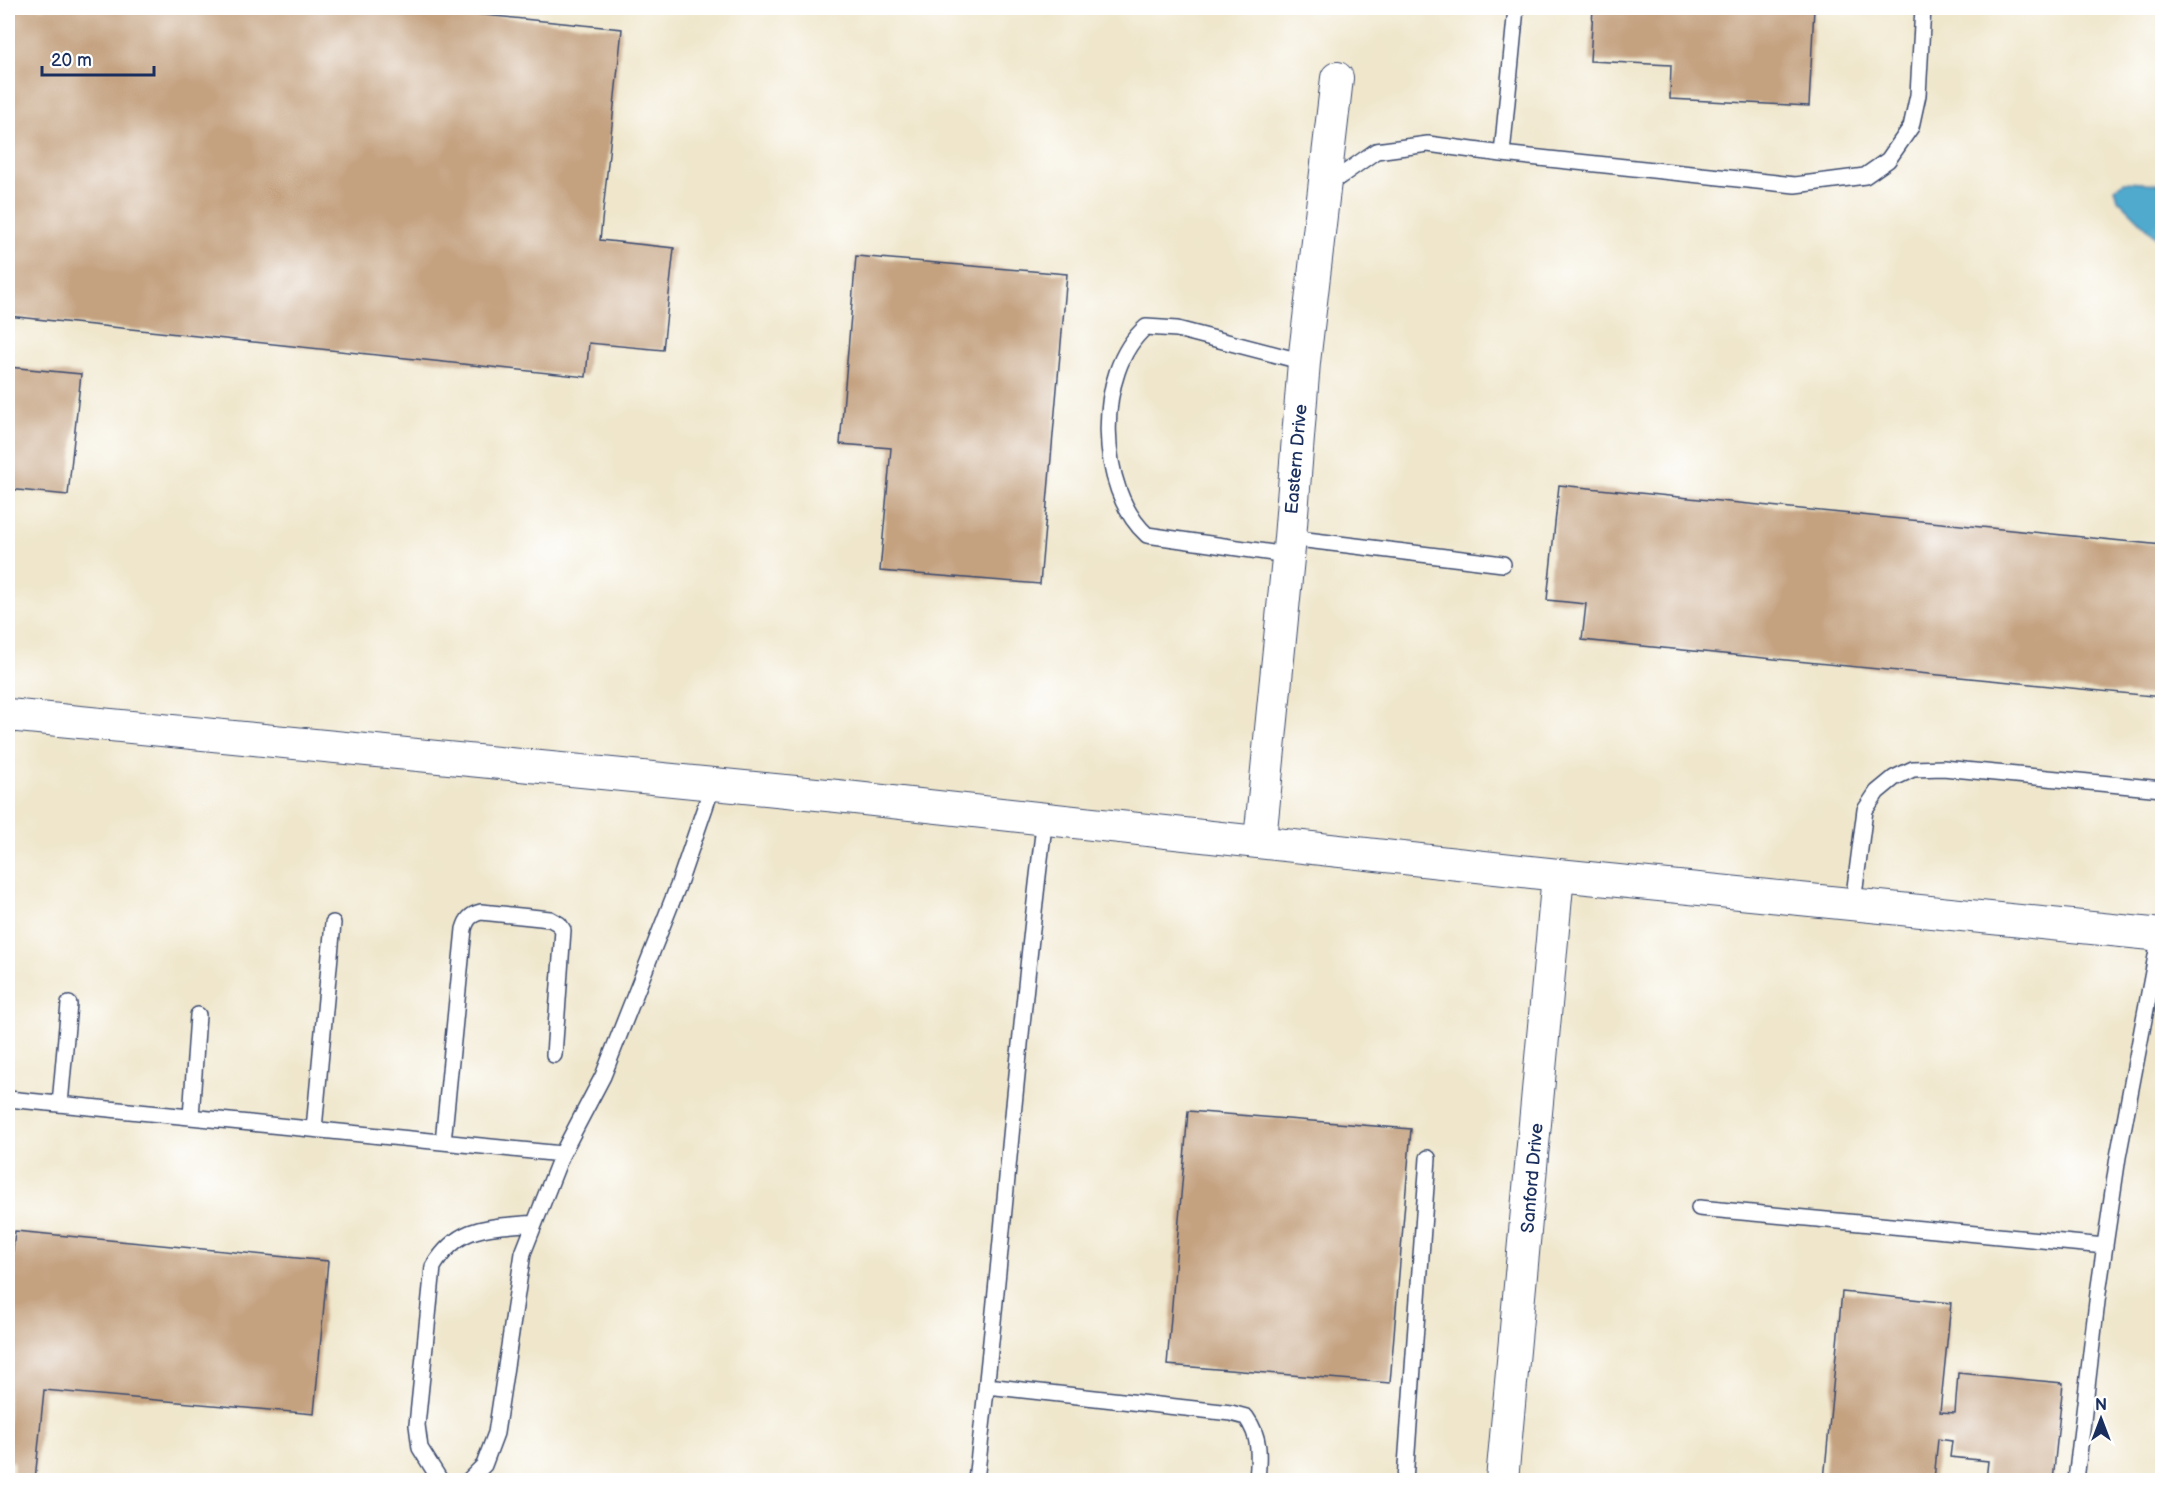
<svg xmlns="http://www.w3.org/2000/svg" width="2170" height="1488" font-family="'Balsamiq Sans',sans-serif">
  <rect width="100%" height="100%" fill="#fff"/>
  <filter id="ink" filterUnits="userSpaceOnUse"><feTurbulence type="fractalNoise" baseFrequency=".0167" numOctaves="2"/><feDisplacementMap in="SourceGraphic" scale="12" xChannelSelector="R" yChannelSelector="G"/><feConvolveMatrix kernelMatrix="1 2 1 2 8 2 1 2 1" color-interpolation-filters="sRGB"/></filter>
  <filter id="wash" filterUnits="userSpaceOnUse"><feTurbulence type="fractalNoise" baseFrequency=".008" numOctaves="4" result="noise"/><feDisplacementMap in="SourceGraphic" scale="24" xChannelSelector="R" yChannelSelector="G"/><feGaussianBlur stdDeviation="1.35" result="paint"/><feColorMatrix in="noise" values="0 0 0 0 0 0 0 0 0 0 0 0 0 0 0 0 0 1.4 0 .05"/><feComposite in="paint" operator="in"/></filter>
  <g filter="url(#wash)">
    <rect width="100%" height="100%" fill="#efe6cb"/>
    <path fill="#50aace" stroke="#366c96" stroke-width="1.5" d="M 2124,182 L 2162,184 L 2162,243 L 2118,199 L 2115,188 Z"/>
    <g id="blocks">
      <path fill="#c4a280" d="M 8,8 L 415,8 L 622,29 L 600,240 L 674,248 L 663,350 L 589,343 L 586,377 L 8,316 Z
        M 1593,8 L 1814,8 L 1809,106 L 1670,99 L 1671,65 L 1590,61 Z
        M 856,256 L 1067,274 L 1040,584 L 880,571 L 891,448 L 840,444 Z
        M 8,367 L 81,374 L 68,495 L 8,489 Z
        M 1559,485 L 2162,545 L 2162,697 L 1582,640 L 1586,604 L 1547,600 Z
        M 1188,1111 L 1411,1129 L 1390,1383 L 1167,1365 Z
        M 15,1231 L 328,1261 L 314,1414 L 44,1390 L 35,1480 L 12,1480 L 14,1462 L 8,1461 L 8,1280 L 10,1280 Z
        M 1842,1292 L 1951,1303 L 1940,1412 L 1955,1413 L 1958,1373 L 2063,1383 L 2053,1480 L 1986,1480 L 1988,1461 L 1950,1457 L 1952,1441 L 1938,1439 L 1934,1480 L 1824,1480 Z"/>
    </g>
  </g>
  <g filter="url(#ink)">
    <use href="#blocks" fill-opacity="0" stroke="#3b4a6e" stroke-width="1.5"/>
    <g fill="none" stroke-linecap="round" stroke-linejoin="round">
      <defs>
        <path id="lane" d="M 1502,154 L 1516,8
          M 1325,187 L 1376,151 L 1428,144 L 1502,154 L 1795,185 L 1865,176 L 1888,160 L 1911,127 L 1918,95 L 1923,8
          M 1290,538 L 1503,564
          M 1287,555 L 1147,535 C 1097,490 1094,371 1146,327 L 1177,329 L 1304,362
          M 1853,903 L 1865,810 L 1877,792 L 1894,778 L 1913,769 L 1943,768 L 2162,789
          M 8,1099 L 562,1154
          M 60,1104 L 69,1004
          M 191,1117 L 198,1015
          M 314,1129 L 333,923
          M 443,1142 L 464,929 C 467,919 470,915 481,912 L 550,919 L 559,924 L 563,930 L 554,1055
          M 1699,1208 L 2105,1246
          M 987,1386 L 1231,1413 L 1246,1417 C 1261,1438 1259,1456 1257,1480
          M 440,1480 L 420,1448 L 417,1425 L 433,1267 C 460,1223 489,1228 535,1223
          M 469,1480 L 484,1465 L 496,1433 L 523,1253 L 562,1154 L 603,1076 L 678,886 L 713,784
          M 976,1480 C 1002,1260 1017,1038 1045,818
          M 1405,1480 L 1428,1158
          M 2076,1480 L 2098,1293 L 2118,1157 L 2160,935"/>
        <path id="street" d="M 8,715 L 837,796 L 1558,875 L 2162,935
          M 1260,840 L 1290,538 L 1304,362 L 1337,78
          M 1502,1480 L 1558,875"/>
      </defs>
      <use href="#lane" stroke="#3b4a6e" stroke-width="18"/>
      <use href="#street" stroke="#3b4a6e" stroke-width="34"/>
      <use href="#lane" stroke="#fff" stroke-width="15"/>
      <use href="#street" stroke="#fff" stroke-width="32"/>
    </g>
  </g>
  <g text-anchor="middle" stroke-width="4.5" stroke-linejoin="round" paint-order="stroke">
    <g font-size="18" fill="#1b2f5e" stroke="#fff">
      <text transform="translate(1296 459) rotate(-85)" y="6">Eastern Drive</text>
      <text transform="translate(1532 1178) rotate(-85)" y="6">Sanford Drive</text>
    </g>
  </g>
  <rect width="2170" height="1488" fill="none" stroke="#fff" stroke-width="30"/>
  <g transform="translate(2101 1419)" stroke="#ffffff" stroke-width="4.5" paint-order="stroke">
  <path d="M0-4.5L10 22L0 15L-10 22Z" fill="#1b2f5e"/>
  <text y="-9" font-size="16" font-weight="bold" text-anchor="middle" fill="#1b2f5e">N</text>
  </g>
  <path d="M42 66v9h112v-9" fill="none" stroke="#1b2f5e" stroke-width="3"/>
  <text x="51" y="66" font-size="18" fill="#1b2f5e" stroke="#ffffff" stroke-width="4.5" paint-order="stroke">20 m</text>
</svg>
